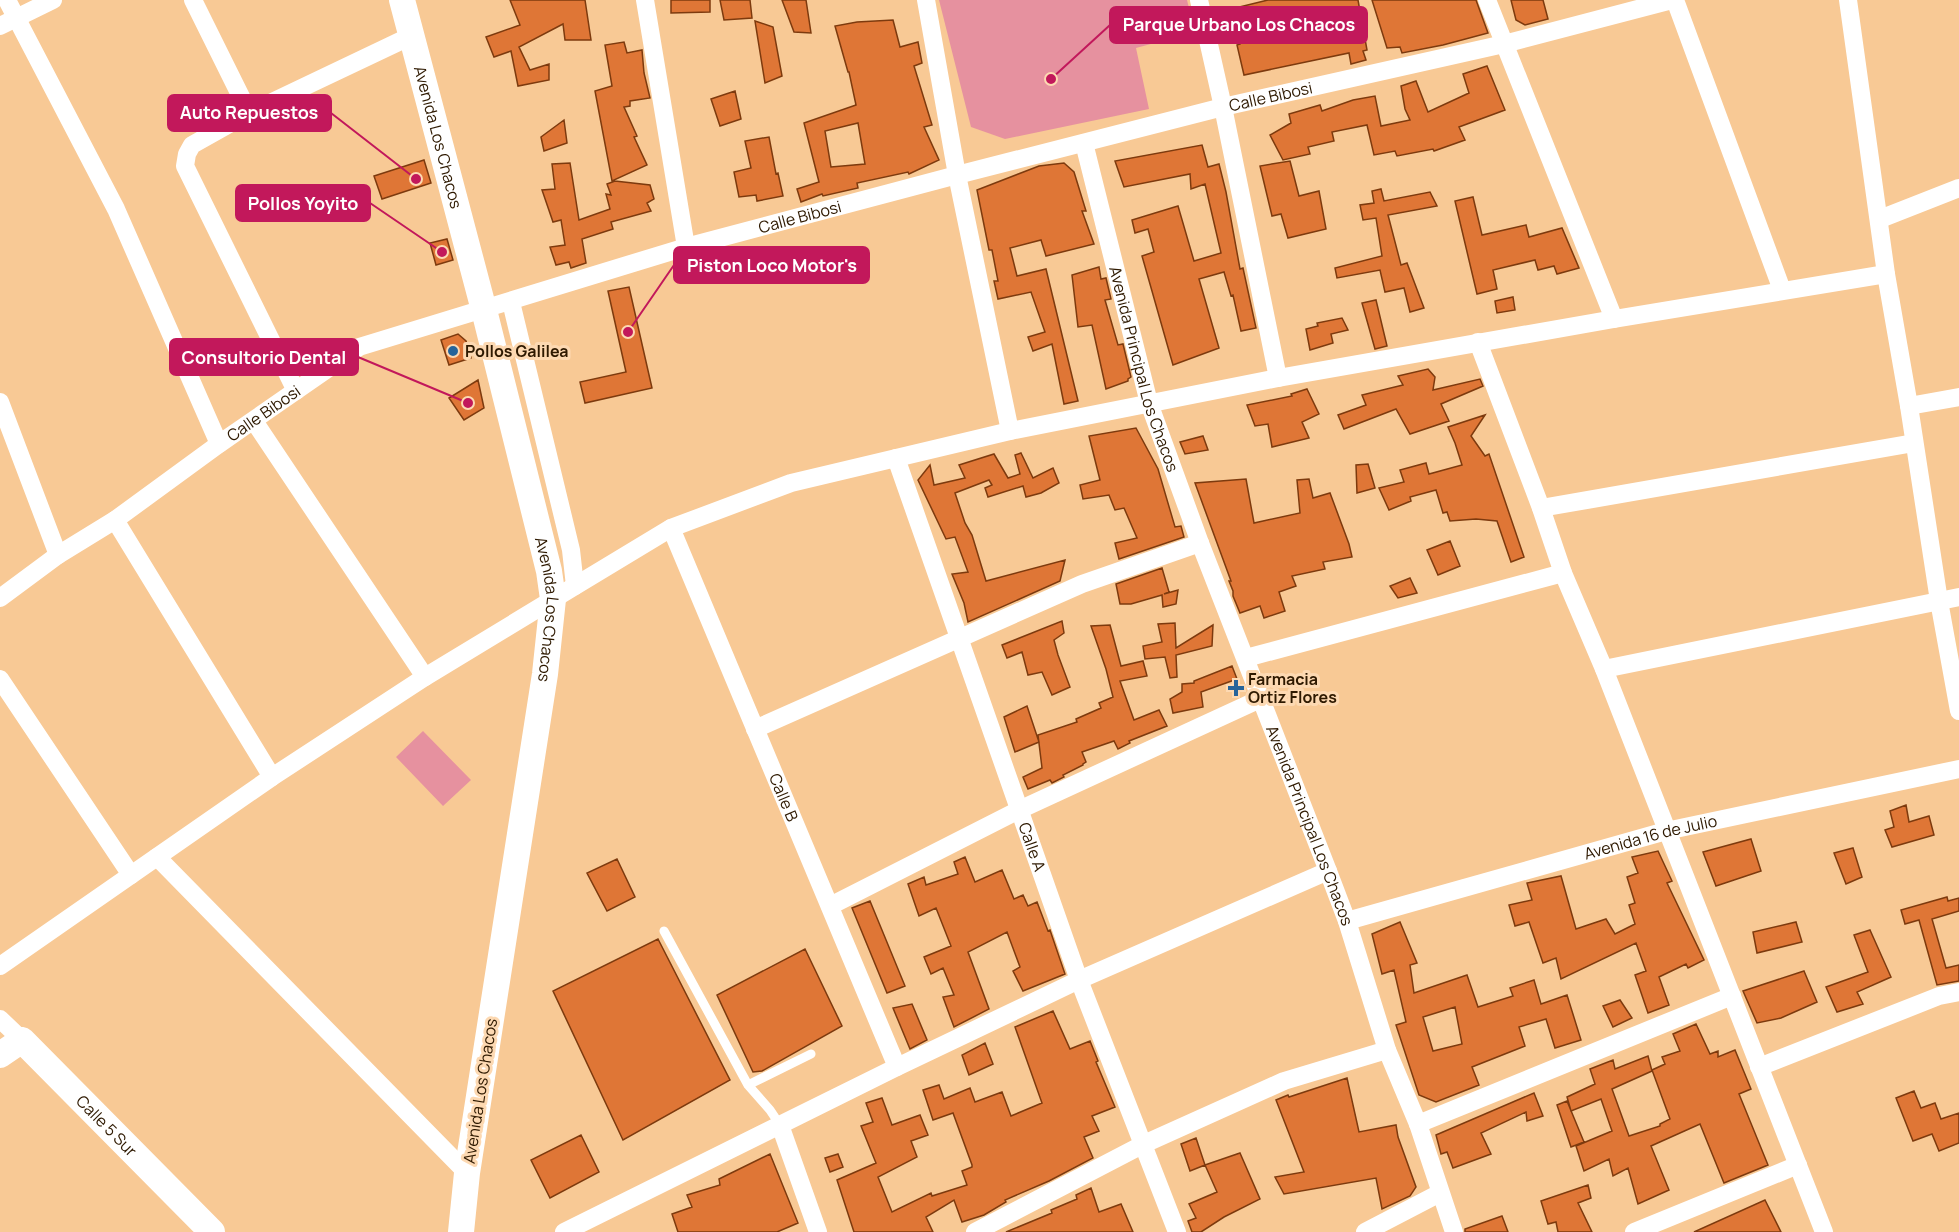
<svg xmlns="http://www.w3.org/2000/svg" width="1959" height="1232" font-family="Manrope,sans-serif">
  <rect width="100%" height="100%" fill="#f8c995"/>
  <path fill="#e6919f" d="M 939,0 L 1187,0 L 1195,32 L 1136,48 L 1149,109 L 1005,139 L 971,127 Z
    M 423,731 L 471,780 L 443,806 L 396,757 Z"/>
  <path fill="#df7636" stroke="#7d3a0e" stroke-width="1.5" fill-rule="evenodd" d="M 510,0 L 585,0 L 591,40 L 565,40 L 563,24 L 519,47 L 530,70 L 549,64 L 549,80 L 518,86 L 511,51 L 494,57 L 486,37 L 520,25 Z
    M 671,0 L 710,0 L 710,12 L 671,13 Z
    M 720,0 L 750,0 L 752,18 L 724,20 Z
    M 782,0 L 806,0 L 811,33 L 794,32 Z
    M 1268,0 L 1358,0 L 1367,50 L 1363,51 L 1366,60 L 1351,64 L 1349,53 L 1244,75 L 1237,45 L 1240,44 L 1231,9 Z
    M 1372,0 L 1476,0 L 1488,33 L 1443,45 L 1402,53 L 1400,47 L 1387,48 Z
    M 1511,0 L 1543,0 L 1548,19 L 1525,25 L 1516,20 Z
    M 893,20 L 900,47 L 918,42 L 922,63 L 914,66 L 932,125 L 924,127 L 939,160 L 909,174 L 908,172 L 857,183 L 858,188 L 823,196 L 822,194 L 801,202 L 797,189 L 819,182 L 804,123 L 856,105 L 849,72 L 848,72 L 835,26 L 857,22 ZM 858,123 L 865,164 L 831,167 L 825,131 Z
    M 755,21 L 773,27 L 782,76 L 765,83 Z
    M 624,42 L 627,53 L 642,50 L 644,73 L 650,98 L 630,101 L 630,106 L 624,107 L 637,136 L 634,137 L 647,165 L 612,181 L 595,91 L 612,86 L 605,45 Z
    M 1487,66 L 1505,110 L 1459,127 L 1465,140 L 1434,151 L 1433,149 L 1397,156 L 1395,151 L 1374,155 L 1367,125 L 1332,132 L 1334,141 L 1308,147 L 1310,154 L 1283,160 L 1270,135 L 1291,123 L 1289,114 L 1320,105 L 1322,111 L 1353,100 L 1375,96 L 1381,126 L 1410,120 L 1405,109 L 1401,86 L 1416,81 L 1428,112 L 1469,93 L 1463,74 Z
    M 735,91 L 741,119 L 720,126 L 711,99 Z
    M 564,120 L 567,143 L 544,151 L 541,137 Z
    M 769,137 L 776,174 L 778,173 L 783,196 L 757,201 L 756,195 L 739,197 L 734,172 L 751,168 L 745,141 Z
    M 1202,145 L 1208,167 L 1219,164 L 1226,192 L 1240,269 L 1243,268 L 1256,328 L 1241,331 L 1233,295 L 1231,296 L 1224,272 L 1199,279 L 1219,348 L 1173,365 L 1142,256 L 1154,252 L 1148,229 L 1135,233 L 1132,220 L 1178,206 L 1194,261 L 1221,253 L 1205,184 L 1191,189 L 1190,174 L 1124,187 L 1115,161 Z
    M 424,160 L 431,183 L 382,199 L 374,176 Z
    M 1290,161 L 1299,196 L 1319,191 L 1326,229 L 1288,238 L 1281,214 L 1272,216 L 1260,166 Z
    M 570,163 L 579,220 L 610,209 L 606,194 L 611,195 L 607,184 L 615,181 L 650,185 L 654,199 L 647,203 L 651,211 L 611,222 L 613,229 L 582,239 L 586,263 L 571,268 L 569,262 L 556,265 L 550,247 L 565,245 L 561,220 L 553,222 L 542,190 L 555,189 L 552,164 Z
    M 1064,163 L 1074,172 L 1086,211 L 1082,211 L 1094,244 L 1046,256 L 1041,240 L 1010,248 L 1017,276 L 1046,269 L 1078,401 L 1064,404 L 1052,344 L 1033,351 L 1028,337 L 1045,332 L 1031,292 L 998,299 L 994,281 L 998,281 L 992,250 L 989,250 L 977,190 L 1039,166 Z
    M 1381,189 L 1384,201 L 1430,192 L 1437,206 L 1388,215 L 1401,265 L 1407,263 L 1424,308 L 1410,312 L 1404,288 L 1385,292 L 1380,270 L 1337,278 L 1335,268 L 1382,256 L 1376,218 L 1363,220 L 1360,205 L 1374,203 L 1372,191 Z
    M 1473,197 L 1482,235 L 1526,225 L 1529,237 L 1562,228 L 1579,268 L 1557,274 L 1554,266 L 1538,270 L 1535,260 L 1493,270 L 1497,289 L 1477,294 L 1455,201 Z
    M 447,239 L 453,260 L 436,265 L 430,243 Z
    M 1099,267 L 1101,279 L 1106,278 L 1111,299 L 1105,300 L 1118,345 L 1123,344 L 1131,377 L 1128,379 L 1128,381 L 1106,389 L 1092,325 L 1078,327 L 1072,275 Z
    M 629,287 L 652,388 L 585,403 L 580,382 L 626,372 L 608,291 Z
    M 1513,297 L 1515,310 L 1497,313 L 1495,301 Z
    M 1376,300 L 1387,346 L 1375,349 L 1362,303 Z
    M 1342,318 L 1348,330 L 1331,334 L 1333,343 L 1310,350 L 1306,329 L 1318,326 L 1317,323 Z
    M 458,334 L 466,341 L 471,358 L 449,365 L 441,340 Z
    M 1428,369 L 1435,377 L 1433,390 L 1480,379 L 1483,386 L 1441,404 L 1449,421 L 1410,434 L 1396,409 L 1344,429 L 1338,415 L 1366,405 L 1362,395 L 1403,385 L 1398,376 Z
    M 478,380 L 484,408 L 464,420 L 449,398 Z
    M 1307,389 L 1319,414 L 1302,422 L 1309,438 L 1272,447 L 1268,424 L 1255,426 L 1247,405 L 1292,396 L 1291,394 Z
    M 1485,415 L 1471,436 L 1485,456 L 1489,454 L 1524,557 L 1511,562 L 1497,521 L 1476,519 L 1450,521 L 1447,512 L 1443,513 L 1436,490 L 1410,497 L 1411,501 L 1389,510 L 1379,488 L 1404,482 L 1400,470 L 1426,463 L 1429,474 L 1462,465 L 1455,443 L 1448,427 Z
    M 1136,428 L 1158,469 L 1175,527 L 1181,526 L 1184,537 L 1119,559 L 1115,543 L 1137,538 L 1124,508 L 1115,510 L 1109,495 L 1083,499 L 1080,485 L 1100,480 L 1089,436 Z
    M 1203,436 L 1208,450 L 1185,454 L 1180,442 Z
    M 1021,453 L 1033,478 L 1053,468 L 1059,483 L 1041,493 L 1026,497 L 1023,486 L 988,497 L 985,488 L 992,485 L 989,480 L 955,493 L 965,523 L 972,535 L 986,581 L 1065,560 L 1060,581 L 968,622 L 964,603 L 952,574 L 968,572 L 955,537 L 946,539 L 918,480 L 930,465 L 934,485 L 965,478 L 959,465 L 994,454 L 1008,478 L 1020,474 L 1015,455 Z
    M 1368,464 L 1375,488 L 1357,493 L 1356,465 Z
    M 1246,479 L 1254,523 L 1300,513 L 1297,480 L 1309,479 L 1313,498 L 1330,493 L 1349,544 L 1352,557 L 1323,562 L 1325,569 L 1292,576 L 1296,586 L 1279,592 L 1285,611 L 1264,618 L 1260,606 L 1240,613 L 1233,596 L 1233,591 L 1229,581 L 1231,581 L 1195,483 Z
    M 1450,541 L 1460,566 L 1438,575 L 1427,550 Z
    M 1162,568 L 1169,592 L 1164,594 L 1178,590 L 1176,604 L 1163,607 L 1162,595 L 1131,604 L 1120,604 L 1116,584 Z
    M 1410,578 L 1417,593 L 1398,598 L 1390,586 Z
    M 1062,621 L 1064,633 L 1054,640 L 1058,655 L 1070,687 L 1052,695 L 1042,672 L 1028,675 L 1022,652 L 1007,658 L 1002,645 Z
    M 1175,623 L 1176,648 L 1213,625 L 1212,646 L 1176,655 L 1177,677 L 1170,678 L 1165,657 L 1145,659 L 1143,646 L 1162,642 L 1158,624 Z
    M 1110,625 L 1121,666 L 1143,661 L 1147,676 L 1120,681 L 1134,720 L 1159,710 L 1167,726 L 1129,741 L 1130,743 L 1118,749 L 1114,741 L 1082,752 L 1086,762 L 1083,764 L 1083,765 L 1063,775 L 1064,777 L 1052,783 L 1050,780 L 1028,789 L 1023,777 L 1042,768 L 1038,735 L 1077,722 L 1076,719 L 1101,708 L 1099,703 L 1113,697 L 1106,669 L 1091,626 Z
    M 1232,666 L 1237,679 L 1201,692 L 1203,707 L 1173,713 L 1170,699 L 1182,692 L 1182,684 L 1194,683 L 1194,681 Z
    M 1027,706 L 1039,742 L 1015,752 L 1004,717 Z
    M 1906,805 L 1909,822 L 1929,816 L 1934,835 L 1892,847 L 1885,830 L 1894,827 L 1890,811 Z
    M 1751,839 L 1761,871 L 1716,886 L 1703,852 Z
    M 1853,848 L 1862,877 L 1846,884 L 1834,853 Z
    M 1658,851 L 1672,881 L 1667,883 L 1704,960 L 1688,968 L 1686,964 L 1659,977 L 1669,1005 L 1648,1013 L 1635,975 L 1646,971 L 1636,943 L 1561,979 L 1556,958 L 1543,963 L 1529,922 L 1515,926 L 1509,905 L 1532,900 L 1527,883 L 1561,876 L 1576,929 L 1606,919 L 1615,934 L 1635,924 L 1629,905 L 1635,903 L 1627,877 L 1638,873 L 1632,857 Z
    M 965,857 L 975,882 L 1002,870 L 1014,899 L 1023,895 L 1028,906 L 1037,902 L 1048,931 L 1050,930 L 1065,974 L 1023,991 L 1013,971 L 1020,967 L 1007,932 L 968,952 L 989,1009 L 954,1027 L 943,997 L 954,995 L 943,968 L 931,974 L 924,957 L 951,946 L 936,908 L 919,916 L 908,884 L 924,877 L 926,885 L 958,874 L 954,862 Z
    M 617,859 L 635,897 L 607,911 L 587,873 Z
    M 1947,897 L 1948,901 L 1959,898 L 1959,911 L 1932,919 L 1946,968 L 1959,965 L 1959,981 L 1937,985 L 1919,920 L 1905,924 L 1901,910 Z
    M 870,901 L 905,986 L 887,993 L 852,908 Z
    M 1400,922 L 1417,963 L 1410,965 L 1414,993 L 1467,975 L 1478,1007 L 1513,996 L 1510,988 L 1534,980 L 1541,1004 L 1567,995 L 1581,1040 L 1555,1048 L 1546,1019 L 1519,1027 L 1525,1046 L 1472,1067 L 1479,1085 L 1436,1102 L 1419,1095 L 1396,1025 L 1406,1022 L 1394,970 L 1382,974 L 1372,934 ZM 1455,1007 L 1462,1044 L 1433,1051 L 1423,1017 Z
    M 1796,922 L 1802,942 L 1757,953 L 1753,932 Z
    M 1870,930 L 1891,977 L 1857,992 L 1863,1004 L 1837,1012 L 1826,987 L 1868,972 L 1854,935 Z
    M 658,939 L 730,1080 L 623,1140 L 553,991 Z
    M 805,949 L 842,1026 L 762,1071 L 753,1072 L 717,995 Z
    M 1804,971 L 1817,1002 L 1781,1018 L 1757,1023 L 1743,991 Z
    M 1620,1000 L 1632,1018 L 1613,1027 L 1603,1006 Z
    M 912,1004 L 927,1040 L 910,1049 L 893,1008 Z
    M 1053,1011 L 1070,1049 L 1090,1041 L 1098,1061 L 1096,1062 L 1115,1107 L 1092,1116 L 1099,1131 L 1084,1137 L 1093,1158 L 1049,1181 L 1005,1200 L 1006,1202 L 984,1215 L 962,1222 L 954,1200 L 926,1217 L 933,1232 L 854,1232 L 837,1180 L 876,1163 L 861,1126 L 873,1122 L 866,1103 L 882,1098 L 892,1125 L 920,1115 L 928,1135 L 911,1141 L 917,1157 L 878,1177 L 892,1212 L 931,1193 L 932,1196 L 967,1185 L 962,1171 L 972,1167 L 972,1165 L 953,1113 L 933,1120 L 923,1090 L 939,1085 L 944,1099 L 970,1088 L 975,1102 L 1002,1092 L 1011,1116 L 1042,1103 L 1015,1027 Z
    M 1696,1024 L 1710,1054 L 1718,1051 L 1718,1057 L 1735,1050 L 1751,1089 L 1739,1094 L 1768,1165 L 1724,1183 L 1700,1124 L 1651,1146 L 1669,1190 L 1638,1204 L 1628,1168 L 1613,1176 L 1609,1159 L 1584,1171 L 1576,1146 L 1612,1131 L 1601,1099 L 1571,1111 L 1567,1097 L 1595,1084 L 1590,1069 L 1613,1060 L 1615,1069 L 1648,1056 L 1652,1071 L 1612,1089 L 1629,1136 L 1660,1126 L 1660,1124 L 1670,1119 L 1652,1070 L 1665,1064 L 1662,1057 L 1680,1051 L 1673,1034 Z
    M 985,1043 L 993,1064 L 969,1075 L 962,1055 Z
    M 1347,1078 L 1359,1132 L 1396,1125 L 1398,1137 L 1416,1187 L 1410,1196 L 1382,1209 L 1376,1178 L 1284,1194 L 1275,1177 L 1304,1172 L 1276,1100 L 1288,1095 L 1289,1097 Z
    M 1914,1091 L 1921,1108 L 1935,1103 L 1941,1119 L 1959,1113 L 1959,1143 L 1939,1151 L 1932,1134 L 1913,1141 L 1896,1098 Z
    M 1534,1093 L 1543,1116 L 1527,1121 L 1526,1112 L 1481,1133 L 1491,1154 L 1453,1168 L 1447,1152 L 1441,1154 L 1436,1135 Z
    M 1567,1101 L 1584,1142 L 1571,1147 L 1557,1105 Z
    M 581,1135 L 599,1172 L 550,1198 L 531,1160 Z
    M 1196,1138 L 1205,1165 L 1190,1171 L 1181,1144 Z
    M 1240,1153 L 1260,1199 L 1224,1217 L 1201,1232 L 1192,1232 L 1188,1221 L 1196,1218 L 1189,1204 L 1217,1192 L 1205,1165 Z
    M 770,1154 L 798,1223 L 777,1232 L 678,1232 L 672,1214 L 692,1207 L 687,1195 L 720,1185 L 719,1179 Z
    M 838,1154 L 843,1167 L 830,1172 L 825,1158 Z
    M 1588,1185 L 1591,1198 L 1578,1203 L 1592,1232 L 1558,1232 L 1556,1222 L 1548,1224 L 1541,1201 Z
    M 1091,1188 L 1099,1212 L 1121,1204 L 1133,1232 L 1006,1232 L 1052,1213 L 1051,1210 L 1077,1199 L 1076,1195 Z
    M 1765,1200 L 1781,1232 L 1694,1232 Z
    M 1502,1216 L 1508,1232 L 1465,1232 L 1465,1229 Z"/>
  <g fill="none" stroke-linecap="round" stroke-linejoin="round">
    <path stroke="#fff" stroke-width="9" d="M 664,931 L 748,1085 L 770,1110 L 780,1125
      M 748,1085 L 811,1054"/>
    <g stroke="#fff" stroke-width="18">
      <path d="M 7,0 L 116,209 L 219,444"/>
      <path d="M 193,0 L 249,113 L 411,36"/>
      <path d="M 645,0 L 686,247"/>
      <path d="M 926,0 L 957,175 L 1010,431"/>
      <path d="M 1199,0 L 1223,107 L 1278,378"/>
      <path d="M 1487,0 L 1614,319"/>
      <path d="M 1675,0 L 1782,290"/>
      <path d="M 1848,0 L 1886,274 L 1909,406 L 1939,601 L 1959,711"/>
      <path d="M 0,26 L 53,0"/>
      <path d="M 249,113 L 192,145 L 187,154 L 185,166 L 296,391"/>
      <path id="s1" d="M 1084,143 L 1149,403 L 1200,543 L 1328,871 L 1347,921 L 1387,1050 L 1418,1124 L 1454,1232"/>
      <path d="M 1880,219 L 1959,188"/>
      <path d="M 511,302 L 571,550 L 575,586"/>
      <path d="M 1478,342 L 1541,508 L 1563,573 L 1604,669 L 1824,1232"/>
      <path d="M 0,402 L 58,555"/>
      <path d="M 1909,406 L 1959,397"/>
      <path d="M 254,421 L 425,677"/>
      <path id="s2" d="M 896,458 L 1079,980 L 1177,1232"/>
      <path d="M 1541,508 L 1914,443"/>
      <path d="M 115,520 L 272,777"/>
      <path id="s3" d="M 671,528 L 897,1067"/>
      <path id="s4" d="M 0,598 L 58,555 L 115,520 L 219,444 L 359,347 L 686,247 L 957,175 L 1223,107 L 1504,44 L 1672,0"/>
      <path d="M 1246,658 L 1563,573"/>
      <path d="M 1604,669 L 1959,597"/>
      <path d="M 0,679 L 131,875"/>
      <path d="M 755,729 L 1082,584 L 1200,543"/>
      <path d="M 157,857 L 467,1173"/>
      <path d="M 830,906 L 1019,810 L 1260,699"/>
      <path id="s5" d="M 1347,921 L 1666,831 L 1959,769"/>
      <path d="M 0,966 L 272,777 L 425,677 L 575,586 L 671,528 L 791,483 L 1010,431 L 1278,378 L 1614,319 L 1886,274"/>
      <path d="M 0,1019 L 22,1040"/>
      <path d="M 1759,1067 L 1939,996 L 1959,992"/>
      <path d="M 1418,1124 L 1732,996"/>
      <path d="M 780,1125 L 818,1232"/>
      <path d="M 564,1232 L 897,1067 L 1079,980 L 1328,871"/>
      <path d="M 975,1232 L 1144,1144 L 1284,1081 L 1387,1050"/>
      <path d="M 1365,1232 L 1440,1193"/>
      <path d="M 1634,1232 L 1798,1165"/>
    </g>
    <g stroke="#fff" stroke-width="26">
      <path id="s6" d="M 402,0 L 484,310 L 549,571 L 553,599 L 545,674 L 467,1173 L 461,1232"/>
      <path id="s7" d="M 0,1055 L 22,1040 L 212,1232"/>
    </g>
  </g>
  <g fill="#26649a" stroke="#fdd9b2" stroke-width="2">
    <circle cx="453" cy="351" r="6"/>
    <path d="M1233 679h6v6h6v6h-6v6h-6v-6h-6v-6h6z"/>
  </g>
  <g text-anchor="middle" stroke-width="6" stroke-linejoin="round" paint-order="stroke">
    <g font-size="16" fill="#2e1900" stroke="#fdd9b2">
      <text dy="6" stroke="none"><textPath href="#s4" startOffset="1384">Calle Bibosi</textPath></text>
      <text dy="6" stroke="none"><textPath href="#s6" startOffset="142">Avenida Los Chacos</textPath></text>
      <text dy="6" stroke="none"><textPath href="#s4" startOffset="898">Calle Bibosi</textPath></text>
      <text dy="6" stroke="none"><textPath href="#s1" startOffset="234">Avenida Principal Los Chacos</textPath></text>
      <text dy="6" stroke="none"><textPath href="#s4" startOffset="322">Calle Bibosi</textPath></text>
      <text dy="6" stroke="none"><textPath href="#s6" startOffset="628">Avenida Los Chacos</textPath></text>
      <text dy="6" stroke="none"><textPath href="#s3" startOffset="292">Calle B</textPath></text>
      <text dy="6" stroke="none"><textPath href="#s1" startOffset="720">Avenida Principal Los Chacos</textPath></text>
      <text dy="6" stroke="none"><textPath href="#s5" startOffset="315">Avenida 16 de Julio</textPath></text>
      <text dy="6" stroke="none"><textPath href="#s2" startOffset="412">Calle A</textPath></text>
      <text transform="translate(480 1091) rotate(-81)" y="6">Avenida Los Chacos</text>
      <text dy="6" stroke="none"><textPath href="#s7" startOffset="147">Calle 5 Sur</textPath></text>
    </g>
    <g font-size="16" font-weight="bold" fill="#2e1900" stroke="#fdd9b2" text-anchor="start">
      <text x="465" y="357">Pollos Galilea</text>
      <text x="1248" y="685">Farmacia<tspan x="1248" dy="18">Ortiz Flores</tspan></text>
    </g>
  </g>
  <path fill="none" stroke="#c2185b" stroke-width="2" d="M1051 79L1110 25M416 179L331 113M442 252L370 203M628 332L674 265M468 403L358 357"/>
  <g fill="#c2185b" stroke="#fdd9b2" stroke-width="2">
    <circle cx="1051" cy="79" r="6"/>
    <circle cx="416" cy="179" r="6"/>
    <circle cx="442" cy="252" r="6"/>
    <circle cx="628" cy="332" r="6"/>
    <circle cx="468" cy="403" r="6"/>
  </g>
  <g fill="#c2185b" stroke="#c2185b" stroke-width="2">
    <rect x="1110" y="7" width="257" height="36" rx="6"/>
    <rect x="168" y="95" width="163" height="36" rx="6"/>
    <rect x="236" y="185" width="134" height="36" rx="6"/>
    <rect x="674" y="247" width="195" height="36" rx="6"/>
    <rect x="170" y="339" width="188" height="36" rx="6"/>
  </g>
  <g font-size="18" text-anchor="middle" font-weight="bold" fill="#fff">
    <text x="1239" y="31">Parque Urbano Los Chacos</text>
    <text x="249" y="119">Auto Repuestos</text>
    <text x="303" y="210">Pollos Yoyito</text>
    <text x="772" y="272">Piston Loco Motor's</text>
    <text x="264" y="364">Consultorio Dental</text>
  </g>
</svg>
